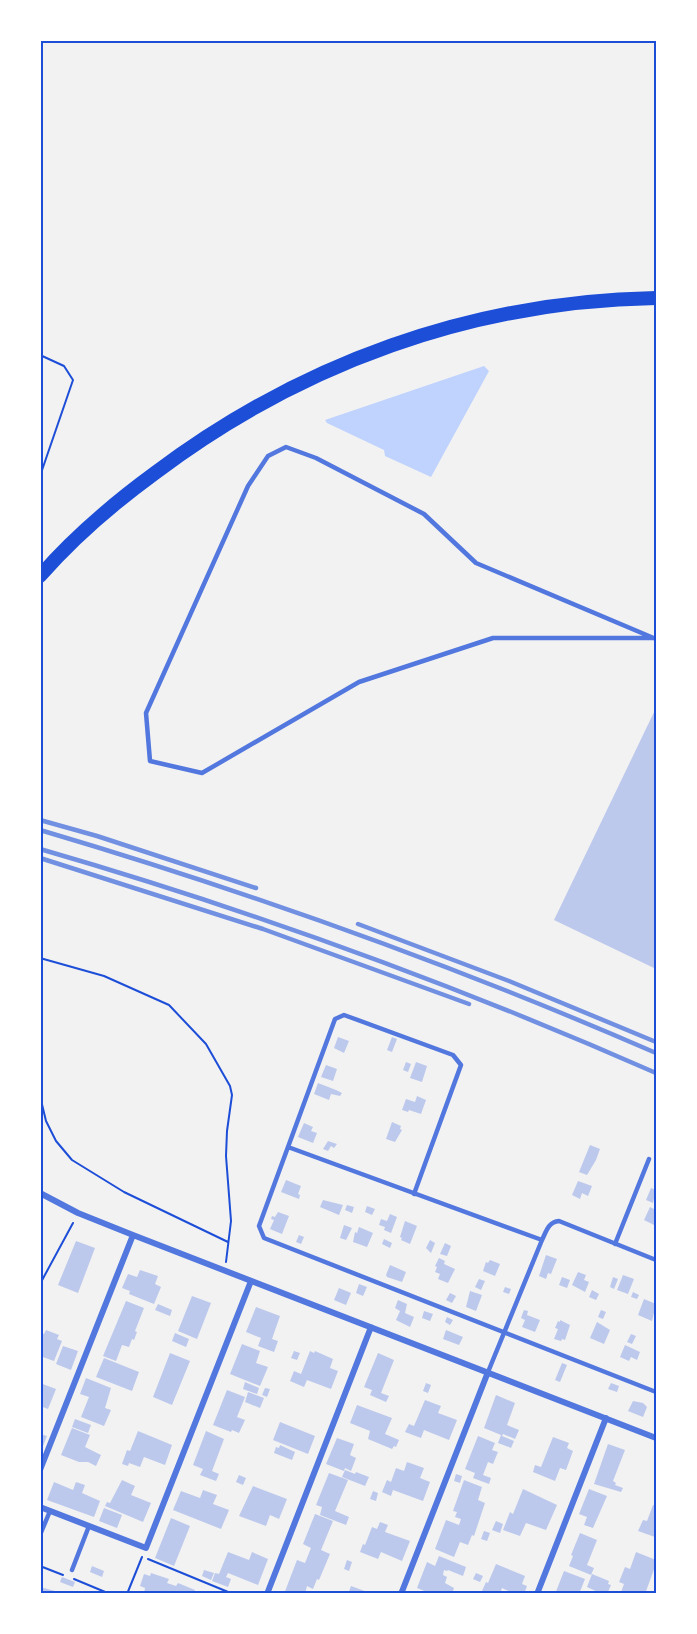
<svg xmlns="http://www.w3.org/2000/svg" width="697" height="1634" font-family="Lora,serif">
  <rect width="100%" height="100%" fill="#f2f2f2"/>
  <path fill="#bfd3fe" d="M 484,366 L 489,371 L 431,477 L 385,456 L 384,450 L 327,423 L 325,420 Z"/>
  <path fill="#bdc9ec" d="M 656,708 L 656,969 L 554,920 Z
    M 338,1037 L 349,1041 L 344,1053 L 334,1048 Z
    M 392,1037 L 397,1039 L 392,1052 L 387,1050 Z
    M 406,1062 L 411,1064 L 408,1072 L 403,1070 Z
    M 416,1062 L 427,1066 L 422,1082 L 410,1078 Z
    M 326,1065 L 337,1069 L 333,1081 L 321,1077 Z
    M 318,1083 L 336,1090 L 342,1093 L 340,1096 L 331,1094 L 329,1100 L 314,1094 Z
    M 417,1096 L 426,1100 L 421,1114 L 409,1110 L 408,1112 L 402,1110 L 406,1099 L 415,1102 Z
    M 392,1122 L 401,1126 L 400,1129 L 402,1130 L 395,1142 L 386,1139 Z
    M 304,1123 L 313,1127 L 311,1131 L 317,1133 L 313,1143 L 298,1137 Z
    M 328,1141 L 337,1144 L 334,1148 L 331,1146 L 328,1151 L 323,1149 Z
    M 590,1145 L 600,1149 L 596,1160 L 587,1175 L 579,1172 Z
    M 286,1180 L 301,1186 L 298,1194 L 300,1195 L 299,1199 L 281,1192 Z
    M 578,1181 L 592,1186 L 588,1196 L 582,1193 L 580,1199 L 572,1195 Z
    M 651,1188 L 656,1190 L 653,1203 L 646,1200 Z
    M 323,1200 L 343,1205 L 339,1215 L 320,1207 Z
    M 347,1205 L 354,1207 L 352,1213 L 345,1210 Z
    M 367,1206 L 375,1209 L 372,1215 L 365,1212 Z
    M 650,1207 L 656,1210 L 656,1226 L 644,1220 Z
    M 278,1212 L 289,1216 L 282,1234 L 270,1229 L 274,1220 L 271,1219 L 272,1216 L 275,1217 Z
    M 390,1214 L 397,1217 L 391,1233 L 384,1230 L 385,1227 L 379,1225 L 381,1219 L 387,1221 Z
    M 405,1221 L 417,1226 L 410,1244 L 401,1240 L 402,1238 L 400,1237 Z
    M 344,1225 L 352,1228 L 346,1240 L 340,1238 Z
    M 359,1227 L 373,1233 L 367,1247 L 353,1242 L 355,1232 L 357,1233 Z
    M 299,1235 L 304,1237 L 301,1244 L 296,1242 Z
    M 384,1239 L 392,1243 L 390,1248 L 382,1244 Z
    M 430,1240 L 435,1243 L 431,1253 L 426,1248 Z
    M 76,1241 L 95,1248 L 78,1293 L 58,1285 Z
    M 445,1243 L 451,1246 L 447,1256 L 440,1254 Z
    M 546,1255 L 557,1259 L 551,1274 L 548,1273 L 546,1279 L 539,1276 Z
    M 439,1258 L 445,1261 L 444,1264 L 455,1269 L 448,1283 L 438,1279 L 440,1274 L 435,1272 L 437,1267 L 435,1266 Z
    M 490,1260 L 500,1264 L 495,1276 L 483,1271 L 486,1262 L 488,1263 Z
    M 390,1265 L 406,1272 L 402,1282 L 387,1277 L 386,1275 Z
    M 140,1270 L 158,1276 L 155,1284 L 161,1287 L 154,1304 L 129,1294 L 130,1291 L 122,1288 L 128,1274 L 137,1277 Z
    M 578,1272 L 586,1275 L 584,1280 L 589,1282 L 585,1292 L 572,1285 Z
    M 623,1275 L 634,1279 L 628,1294 L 617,1290 Z
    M 562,1277 L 570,1280 L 567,1288 L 559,1285 Z
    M 613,1277 L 618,1279 L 614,1289 L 610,1287 Z
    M 479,1279 L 485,1281 L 481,1290 L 475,1287 Z
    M 359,1284 L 367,1287 L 363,1296 L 356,1293 Z
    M 505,1287 L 511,1289 L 509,1294 L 503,1292 Z
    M 339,1288 L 351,1293 L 346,1305 L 334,1300 Z
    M 592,1290 L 599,1294 L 596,1300 L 589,1297 Z
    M 470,1291 L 482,1295 L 476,1311 L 466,1307 Z
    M 633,1292 L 639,1295 L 637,1299 L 631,1297 Z
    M 450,1293 L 456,1296 L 452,1303 L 446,1300 Z
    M 192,1296 L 211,1303 L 197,1339 L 178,1331 Z
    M 644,1299 L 656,1304 L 652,1321 L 638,1315 Z
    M 398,1300 L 407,1304 L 405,1313 L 414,1317 L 410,1327 L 396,1320 L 400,1311 L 395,1308 Z
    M 126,1301 L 144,1308 L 135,1331 L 137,1332 L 134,1340 L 132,1339 L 129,1347 L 122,1345 L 116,1361 L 103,1356 Z
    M 158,1304 L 172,1310 L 170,1316 L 155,1310 Z
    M 256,1307 L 280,1316 L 272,1339 L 278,1341 L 274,1352 L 258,1346 L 261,1338 L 246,1332 Z
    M 524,1310 L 528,1311 L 527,1315 L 540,1320 L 535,1332 L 522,1327 L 525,1320 L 521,1318 Z
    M 601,1310 L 606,1312 L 603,1319 L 598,1317 Z
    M 424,1311 L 433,1314 L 430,1321 L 422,1318 Z
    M 447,1317 L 453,1320 L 450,1325 L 445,1322 Z
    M 560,1320 L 570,1325 L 565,1340 L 562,1339 L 561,1341 L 554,1339 L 558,1329 L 555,1328 L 558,1321 L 560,1322 Z
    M 597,1322 L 610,1330 L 604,1344 L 590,1338 Z
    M 46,1330 L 59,1335 L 57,1339 L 62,1341 L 54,1361 L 40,1356 L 40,1333 L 44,1334 Z
    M 446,1330 L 463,1337 L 459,1345 L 443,1339 Z
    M 175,1333 L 189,1339 L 186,1347 L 172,1341 Z
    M 631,1334 L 636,1336 L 632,1344 L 627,1342 Z
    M 242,1344 L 260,1351 L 256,1363 L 268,1367 L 260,1386 L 230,1374 Z
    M 625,1345 L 640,1352 L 637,1360 L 631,1357 L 629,1361 L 620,1357 Z
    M 63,1346 L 78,1351 L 71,1370 L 56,1364 Z
    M 294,1351 L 300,1353 L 297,1360 L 291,1358 Z
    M 310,1351 L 314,1353 L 315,1351 L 333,1359 L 330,1368 L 338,1371 L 331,1389 L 307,1380 L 304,1387 L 290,1381 L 294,1371 L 301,1374 Z
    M 170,1353 L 190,1361 L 172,1405 L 153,1397 Z
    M 378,1353 L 394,1360 L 381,1393 L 389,1396 L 386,1402 L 370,1395 L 372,1390 L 364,1387 Z
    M 104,1358 L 139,1372 L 132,1391 L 96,1377 Z
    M 562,1363 L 567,1365 L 560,1382 L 555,1380 Z
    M 86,1378 L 111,1388 L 105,1408 L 111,1410 L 104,1426 L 81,1417 L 89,1397 L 80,1394 Z
    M 245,1382 L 259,1388 L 257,1394 L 243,1389 Z
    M 40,1383 L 56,1389 L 48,1409 L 40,1406 Z
    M 426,1383 L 431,1385 L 428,1393 L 423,1391 Z
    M 611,1383 L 619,1386 L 617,1392 L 608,1389 Z
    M 265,1388 L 270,1389 L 267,1397 L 262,1395 Z
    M 227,1390 L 245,1397 L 237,1417 L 245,1420 L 239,1433 L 232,1430 L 231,1432 L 213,1425 Z
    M 248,1392 L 264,1398 L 260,1408 L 245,1402 Z
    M 496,1395 L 515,1403 L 507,1425 L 519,1430 L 515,1439 L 503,1434 L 502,1436 L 514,1441 L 511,1448 L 498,1443 L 501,1435 L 484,1428 Z
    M 425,1400 L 441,1406 L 438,1413 L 457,1420 L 449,1440 L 424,1430 L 421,1438 L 405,1432 L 409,1424 L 414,1426 Z
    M 633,1401 L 643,1403 L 647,1407 L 643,1417 L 628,1411 Z
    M 357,1405 L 392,1418 L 385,1434 L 399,1440 L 396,1447 L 394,1446 L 392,1449 L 368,1439 L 370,1431 L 350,1423 Z
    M 75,1419 L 91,1425 L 88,1433 L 72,1427 Z
    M 280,1422 L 315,1436 L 308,1454 L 273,1440 Z
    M 72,1428 L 90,1435 L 85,1447 L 101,1455 L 96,1466 L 88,1462 L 79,1462 L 61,1455 Z
    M 138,1431 L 172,1445 L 165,1465 L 144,1457 L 140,1467 L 129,1463 L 128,1466 L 122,1464 L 127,1450 L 130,1451 Z
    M 206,1431 L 224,1439 L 212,1471 L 219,1474 L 216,1481 L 200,1475 L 203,1469 L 193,1465 Z
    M 40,1434 L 47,1436 L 41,1451 L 40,1451 Z
    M 478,1436 L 495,1443 L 492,1450 L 498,1452 L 493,1464 L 488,1462 L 483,1475 L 491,1478 L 489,1484 L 473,1478 L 475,1473 L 465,1469 Z
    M 553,1437 L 569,1443 L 567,1448 L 573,1451 L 566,1470 L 560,1468 L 555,1481 L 533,1472 L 535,1465 L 541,1467 Z
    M 337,1438 L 354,1444 L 350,1455 L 356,1458 L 351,1471 L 345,1468 L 344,1471 L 326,1464 Z
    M 608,1444 L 625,1450 L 613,1481 L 616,1483 L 615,1485 L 623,1488 L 621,1492 L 594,1484 Z
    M 280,1445 L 295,1452 L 292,1460 L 274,1453 L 276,1447 L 279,1448 Z
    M 407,1462 L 424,1468 L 420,1478 L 430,1482 L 423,1501 L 393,1490 L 391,1496 L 382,1492 L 387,1480 L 391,1482 L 396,1468 L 404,1471 Z
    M 345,1470 L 355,1474 L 356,1472 L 369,1477 L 365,1486 L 342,1477 Z
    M 329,1473 L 348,1480 L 335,1511 L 349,1517 L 346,1525 L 320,1515 L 322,1507 L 316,1505 Z
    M 456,1474 L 462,1476 L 460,1483 L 454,1481 Z
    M 239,1475 L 246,1478 L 243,1485 L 236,1482 Z
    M 122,1480 L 135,1486 L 131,1495 L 151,1503 L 143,1522 L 105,1506 L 107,1502 L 110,1503 Z
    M 464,1480 L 482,1487 L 478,1500 L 485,1503 L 474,1536 L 472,1535 L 468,1545 L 460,1542 L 454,1557 L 435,1549 L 446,1520 L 459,1525 L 461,1519 L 455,1517 L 457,1512 L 453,1511 Z
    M 54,1482 L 73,1490 L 76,1482 L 85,1485 L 82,1493 L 100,1501 L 94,1517 L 47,1500 Z
    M 253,1486 L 287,1499 L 279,1519 L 270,1515 L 266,1526 L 239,1516 Z
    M 523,1489 L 557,1505 L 546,1530 L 526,1523 L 520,1536 L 503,1530 L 510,1512 L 513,1514 Z
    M 589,1489 L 607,1496 L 593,1528 L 584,1525 L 587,1517 L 579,1514 Z
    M 203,1490 L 217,1495 L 213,1504 L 229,1510 L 221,1529 L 173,1510 L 181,1491 L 200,1498 Z
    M 373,1491 L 378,1493 L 376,1501 L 370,1499 Z
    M 653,1505 L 656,1506 L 656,1533 L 655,1537 L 638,1531 L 643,1520 L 647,1521 Z
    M 104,1508 L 122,1515 L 117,1528 L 99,1521 Z
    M 315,1514 L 333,1521 L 321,1550 L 330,1554 L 319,1580 L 317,1579 L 313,1589 L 307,1586 L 305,1594 L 284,1594 L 297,1560 L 305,1563 L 311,1548 L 303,1544 Z
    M 171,1518 L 190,1526 L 174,1566 L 155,1558 Z
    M 496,1521 L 503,1524 L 500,1533 L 492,1530 Z
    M 380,1522 L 388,1525 L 385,1532 L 410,1541 L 402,1561 L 381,1552 L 378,1559 L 360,1552 L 363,1544 L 365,1545 L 372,1527 L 377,1529 Z
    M 484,1531 L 490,1533 L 487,1541 L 481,1539 Z
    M 580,1533 L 597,1540 L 587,1565 L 594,1568 L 591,1575 L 569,1566 L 573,1556 L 571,1555 Z
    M 228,1552 L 249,1560 L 252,1552 L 268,1559 L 258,1585 L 228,1573 L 226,1577 L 231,1579 L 228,1587 L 212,1581 L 215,1573 L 219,1574 Z
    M 636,1552 L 656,1560 L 656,1564 L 645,1594 L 625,1594 L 621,1592 L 624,1584 L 619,1582 L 625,1567 L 630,1569 Z
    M 439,1556 L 466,1567 L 463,1576 L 448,1570 L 447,1571 L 444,1570 L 443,1575 L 447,1577 L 445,1583 L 454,1588 L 452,1594 L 432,1594 L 417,1588 L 427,1562 L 435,1566 Z
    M 347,1560 L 352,1562 L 349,1571 L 344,1569 Z
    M 496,1564 L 525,1576 L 522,1584 L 527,1586 L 524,1594 L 515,1594 L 502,1588 L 500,1594 L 488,1594 L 482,1591 L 486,1582 L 488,1583 Z
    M 92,1566 L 104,1571 L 102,1577 L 90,1572 Z
    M 204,1570 L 214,1573 L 211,1580 L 202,1576 Z
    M 564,1571 L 585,1579 L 579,1594 L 555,1594 Z
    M 151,1573 L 169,1579 L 167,1583 L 176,1586 L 178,1583 L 195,1590 L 194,1594 L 144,1593 L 145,1588 L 140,1586 L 144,1574 L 150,1576 Z
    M 476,1573 L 483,1576 L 480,1582 L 473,1579 Z
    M 592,1574 L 609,1581 L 608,1584 L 611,1585 L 608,1592 L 602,1594 L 587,1587 Z
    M 62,1577 L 75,1582 L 73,1587 L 60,1582 Z
    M 351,1586 L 370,1593 L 370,1594 L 348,1594 Z
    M 40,1587 L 55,1591 L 56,1594 L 40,1594 Z"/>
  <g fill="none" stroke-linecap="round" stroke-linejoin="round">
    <path stroke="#1d4ed8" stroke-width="2" d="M 40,355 L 64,366 L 73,380 L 40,476
      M 40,958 L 104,976 L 169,1005 L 206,1044 L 230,1086 L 232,1095 L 227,1131 L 226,1156 L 231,1221 L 226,1262
      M 40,1096 L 46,1121 L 56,1141 L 72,1160 L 124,1192 L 228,1242
      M 40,1284 L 73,1223
      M 148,1559 L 233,1594
      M 40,1566 L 63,1575
      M 74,1579 L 110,1594
      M 127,1594 L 142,1557"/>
    <path stroke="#5277de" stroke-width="4.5" d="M 654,638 L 493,638 L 359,682 L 202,773 L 150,761 L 146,713 L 248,486 L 268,456 L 286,447 L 316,458 L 424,514 L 476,563 L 656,639
      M 288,1147 L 335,1019 L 344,1015 L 453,1055 L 461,1065 L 414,1194
      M 615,1244 L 649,1159
      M 656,1260 L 559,1221 C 548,1222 546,1232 542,1240 L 288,1147 L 259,1226 L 264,1238 L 656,1392
      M 488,1372 L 542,1240
      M 40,1535 L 50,1511
      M 72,1570 L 89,1526"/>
    <path stroke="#5277de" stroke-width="6" d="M 40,1193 L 78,1213 L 133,1235 L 656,1438
      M 40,1470 L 133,1235
      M 40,1507 L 146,1548 L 251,1281
      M 267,1594 L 371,1327
      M 401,1594 L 488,1372
      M 537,1594 L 606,1418"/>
    <path stroke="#1d4ed8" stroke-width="14" d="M 40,576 C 74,537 114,503 155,473 C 301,363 473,301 656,298"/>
    <path stroke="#7290e2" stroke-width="4.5" d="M 40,820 L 97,836 L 256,888
      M 40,830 C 250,892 456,966 656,1053
      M 40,849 C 251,910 456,985 656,1073
      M 40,858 L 263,929 L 469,1004
      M 358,924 L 509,981 L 656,1042"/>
  </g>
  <rect width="697" height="1634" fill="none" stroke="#ffffff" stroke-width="84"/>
  <rect x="42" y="42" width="613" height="1550" fill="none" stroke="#1d4ed8" stroke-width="2"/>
</svg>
